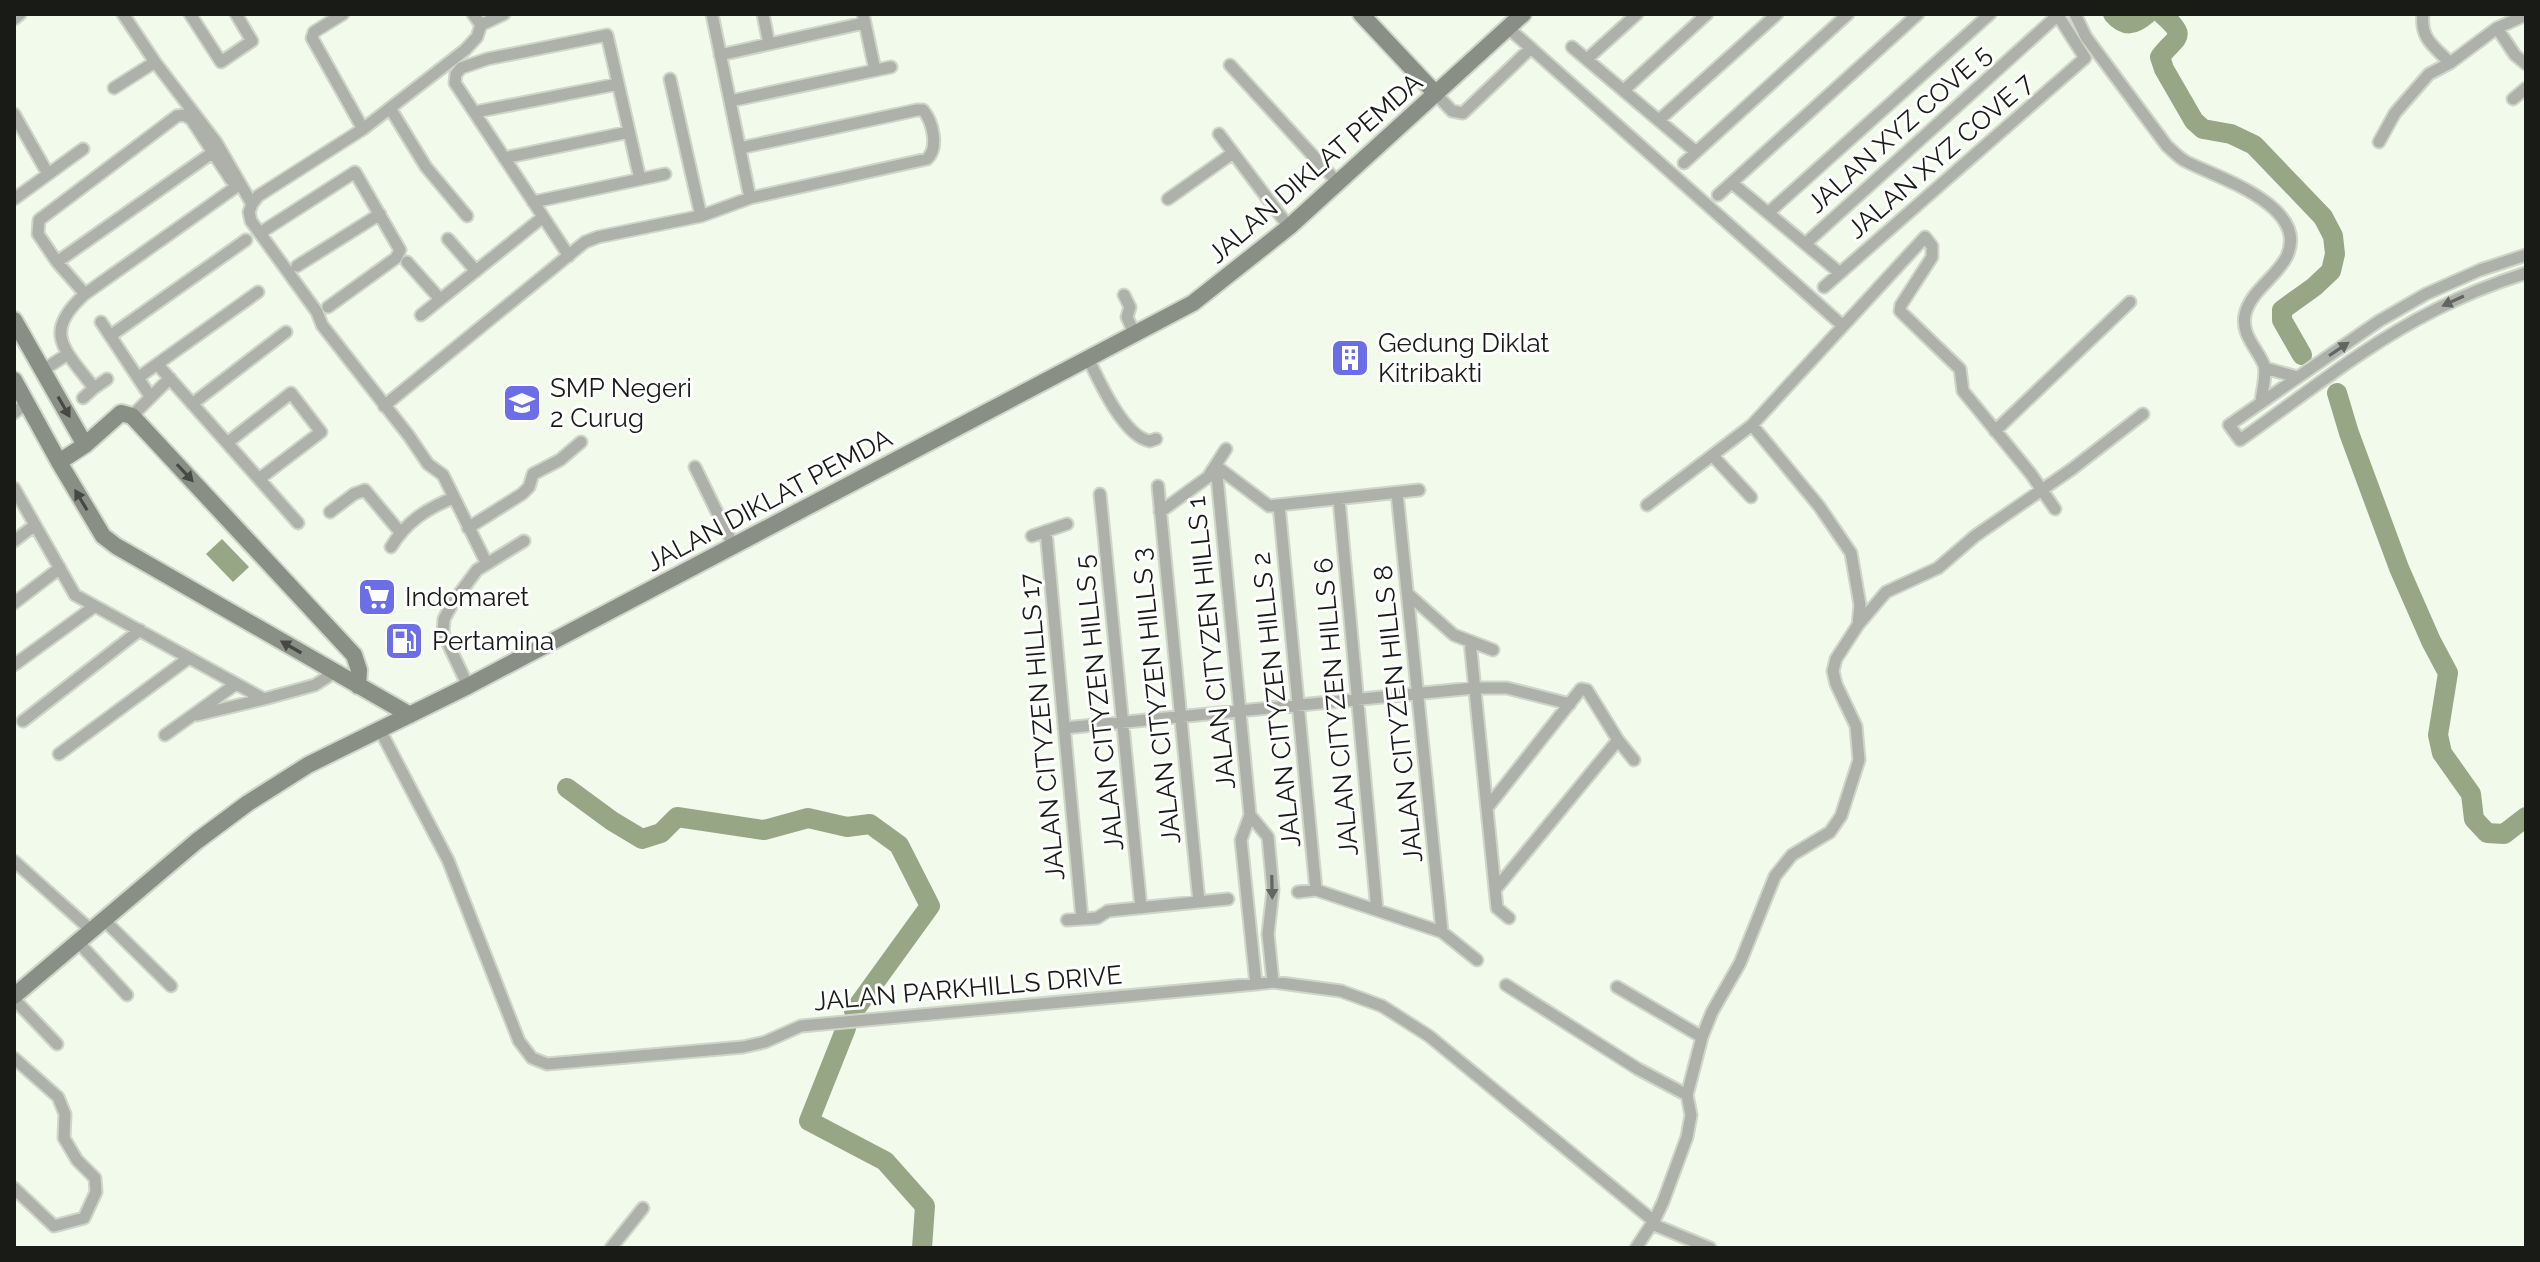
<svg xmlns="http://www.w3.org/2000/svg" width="2540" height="1262" font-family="Raleway,sans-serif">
  <rect width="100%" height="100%" fill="#f2faeb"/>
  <path fill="#97a786" d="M 222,539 L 249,567 L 233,582 L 206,554 Z"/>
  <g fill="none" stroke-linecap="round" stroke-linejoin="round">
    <path stroke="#97a786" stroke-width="20" d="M 2113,14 C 2125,28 2134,25 2147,14
      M 2162,14 C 2190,39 2175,36 2160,57 L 2164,69 L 2194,121 L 2203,129 L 2231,134 L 2254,145 L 2323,217 L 2333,236 L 2335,254 L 2331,271 L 2314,287 L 2282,310 L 2282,320 L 2302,355
      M 2337,393 L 2349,433 L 2399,568 L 2431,641 L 2448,673 L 2438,735 L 2442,753 L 2471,794 L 2474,819 L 2487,833 L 2504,834 L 2526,817
      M 567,788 L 612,821 L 642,839 L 661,833 L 677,817 L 764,830 L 808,818 L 847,827 L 870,824 L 899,845 L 930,906 L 854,1011
      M 846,1028 L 809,1121 L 885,1161 L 925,1206 L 922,1248"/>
    <defs>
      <path id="street" d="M 123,14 L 155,62 L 216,142 L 252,204 L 249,212 L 251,221 L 317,312 L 322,325 L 409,436 L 428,464 L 443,475 L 486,562
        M 190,14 L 221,62 L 252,41 L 236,14
        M 343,14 L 314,32 L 312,38 L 363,129
        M 473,14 L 481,25
        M 712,14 L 750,198
        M 763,14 L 769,44
        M 863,14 L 875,70
        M 2075,14 L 2086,37 L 2167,146 C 2173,151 2178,157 2185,161 C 2215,177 2310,205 2287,256 C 2277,277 2250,291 2245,315 C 2241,335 2257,348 2264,365 C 2267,375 2262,391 2261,402
        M 2423,14 C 2420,39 2434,46 2450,63
        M 14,19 L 20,14
        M 1508,28 L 1531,48
        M 2497,28 L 2515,55 L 2526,64
        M 1572,47 L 1696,152
        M 720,55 L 864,23
        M 1587,59 L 1637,14
        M 1230,65 L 1338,183
        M 670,79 L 701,216
        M 114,88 L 155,62
        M 1624,90 L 1707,14
        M 1436,94 L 1452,111 L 1463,113 L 1531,48 L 1843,326
        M 2513,99 L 2526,88
        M 730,101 L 891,67
        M 390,108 L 426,167 L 467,216
        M 475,112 L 618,84
        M 14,114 L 48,174
        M 1659,120 L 1777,14
        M 1219,134 L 1289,227
        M 2379,142 L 2395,113 L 2429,74 L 2450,63 L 2497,28 L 2526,15
        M 504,158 L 629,132
        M 1684,163 L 1848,14
        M 1732,183 L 1840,273
        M 1718,195 L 1918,14
        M 14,199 L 83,149
        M 1168,199 L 1233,153
        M 533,202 L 665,174
        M 252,204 L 258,196 L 363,129 L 465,50 L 477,37 L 481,25 L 504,14
        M 1768,213 L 1990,14
        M 260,233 L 355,172 L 400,250 L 396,258 L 328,307
        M 448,239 L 476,271
        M 1805,244 L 2058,15
        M 2526,255 L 2480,270 L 2426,294 L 2379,321 L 2229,425 L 2240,440 C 2303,396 2365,345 2435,310 C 2464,295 2495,283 2526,273
        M 569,256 L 455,83 L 456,74 L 461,68 L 487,59 L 607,35 L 640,179
        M 57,262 L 38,234 L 39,220 L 177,116 L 184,115 L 191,119 L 231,180
        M 407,262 L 440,299
        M 297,266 L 380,214
        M 1824,287 L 2085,58 L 2057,14
        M 85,294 L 57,262 L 212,153
        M 1124,295 L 1130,307 L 1127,317 L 1135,335
        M 421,315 L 543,217
        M 101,322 L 150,396
        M 110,336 L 246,240
        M 1088,358 C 1099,381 1124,437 1150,441 L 1156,439
        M 157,364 L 298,523
        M 2265,368 L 2297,377
        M 43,370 L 68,354
        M 139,377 L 258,292
        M 94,388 L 107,379
        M 83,398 L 94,388 C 65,350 41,333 85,294 L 240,184
        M 192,404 L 286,332
        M 384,406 L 585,242 L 598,237 L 701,216 L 750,198 L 927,159 C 939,148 933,122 923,110 L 917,110 L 740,148
        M 14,413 L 27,403
        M 132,416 L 170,378
        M 1995,431 L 2130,302
        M 227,443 L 291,393 L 321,432 L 259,479
        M 1713,456 L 1751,497
        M 1216,466 L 1250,815 L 1241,840 L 1256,984
        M 1216,466 L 1269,506 L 1419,490
        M 695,467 L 734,547
        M 1158,486 L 1199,902
        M 14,488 L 75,595 L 264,699 L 315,685 L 335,672
        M 1397,493 L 1442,932
        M 1100,494 L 1141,908
        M 1339,499 L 1377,910
        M 1279,505 L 1316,890
        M 1647,505 L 1752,425 L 1925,237 L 1932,246 L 1932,257 L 1901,305 L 1900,311 L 1960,369 L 1963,391 L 2031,474 L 2055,509
        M 330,512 L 354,494 L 365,490 L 400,532
        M 1160,512 L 1208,477 L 1226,449
        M 468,528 L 522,494 L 529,487 L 533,474 L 560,460 L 581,442
        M 1046,531 L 1082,919
        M 1032,536 L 1067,524
        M 14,541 L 35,525
        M 391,547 C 406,522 426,509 453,498
        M 1408,594 L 1454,635 L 1493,650
        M 14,603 L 60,568
        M 1858,625 L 1886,592 L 1938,568 L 1975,536 L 2072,469 L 2143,414
        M 1470,641 L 1497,908 L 1509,918
        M 14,665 L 95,606
        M 468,686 L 443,633 L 444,619 L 454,601 L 477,570 L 524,541
        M 197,715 L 264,699
        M 23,721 L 140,630
        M 1064,728 L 1474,688 L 1507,688 L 1570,704
        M 380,730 L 448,860 L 519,1041 L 532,1058 L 547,1064 L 743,1047 L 765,1042 L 801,1026 L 1256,984 L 1273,982 L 1341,991 L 1382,1006 L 1429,1036 L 1650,1218
        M 165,735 L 236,684
        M 59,754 L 189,658
        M 1487,808 L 1581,689 L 1587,690 L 1618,740 L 1634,760
        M 1250,815 L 1268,837 L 1273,890 L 1268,934 L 1273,982
        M 14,861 L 91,930
        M 1495,890 L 1618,740
        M 1298,892 L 1316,890 L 1442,932 L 1477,960
        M 103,919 L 171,986
        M 1067,920 L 1097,918 L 1108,911 L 1228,899
        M 78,942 L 127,995
        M 1506,985 L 1638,1069 L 1687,1095
        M 1617,987 L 1702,1037
        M 14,999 L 57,1044
        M 14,1058 L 58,1097 L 65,1114 L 64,1138 L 77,1160 L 95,1178 L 96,1192 L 84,1218 L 54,1226 L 14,1188
        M 1652,1224 L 1710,1248
        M 611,1248 L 643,1208
        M 1636,1248 L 1655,1219 L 1663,1202 L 1687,1137 L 1691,1115 L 1687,1095 L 1702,1037 L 1712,1012 L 1740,963 L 1775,876 L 1792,855 L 1830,832 L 1841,816 L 1859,760 L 1856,726 L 1836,684 L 1833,671 L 1836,659 L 1858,625 L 1860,605 L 1851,553 L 1819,506 L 1752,425"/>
      <path id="secondary" d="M 1361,14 L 1436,94
        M 14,320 L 85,445
        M 14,380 L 59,462 L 103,536 L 116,546 L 410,715
        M 59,462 L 85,445 L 121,413 L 132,416 L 354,655 L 359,670 L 358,686
        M 14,996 L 197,841 L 248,803 L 308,765 L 468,686 L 1193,303 L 1289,227 L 1523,14"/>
    </defs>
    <use href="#street" stroke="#cfd6c9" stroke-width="15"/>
    <use href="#secondary" stroke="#cfd6c9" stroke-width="20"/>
    <use href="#street" stroke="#aeb1aa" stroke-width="11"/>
    <use href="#secondary" stroke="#8a8f86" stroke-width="16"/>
  </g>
  <defs><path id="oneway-solid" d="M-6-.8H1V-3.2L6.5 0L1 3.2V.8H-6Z" transform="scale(2)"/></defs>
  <g fill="#636660">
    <use href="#oneway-solid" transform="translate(2453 301) rotate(155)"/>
    <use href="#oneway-solid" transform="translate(2339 349) rotate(-34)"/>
    <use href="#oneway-solid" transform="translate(1272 887) rotate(89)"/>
  </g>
  <g fill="#464943">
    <use href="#oneway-solid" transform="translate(64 407) rotate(60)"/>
    <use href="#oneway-solid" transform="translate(185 473) rotate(47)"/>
    <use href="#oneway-solid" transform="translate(81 500) rotate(-121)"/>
    <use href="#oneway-solid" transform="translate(291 647) rotate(-150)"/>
  </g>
  <defs>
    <symbol id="building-square" viewBox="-11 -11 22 22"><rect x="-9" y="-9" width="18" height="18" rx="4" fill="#6b6ee7" stroke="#fff"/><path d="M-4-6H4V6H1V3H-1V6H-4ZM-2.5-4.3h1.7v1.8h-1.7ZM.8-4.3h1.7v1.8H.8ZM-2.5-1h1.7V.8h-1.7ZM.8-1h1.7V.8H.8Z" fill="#fff"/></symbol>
    <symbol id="school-square" viewBox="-11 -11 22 22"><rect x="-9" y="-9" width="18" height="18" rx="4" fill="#6b6ee7" stroke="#fff"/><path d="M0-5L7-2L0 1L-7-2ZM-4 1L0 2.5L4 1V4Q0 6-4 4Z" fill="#fff"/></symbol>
    <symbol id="supermarket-square" viewBox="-11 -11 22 22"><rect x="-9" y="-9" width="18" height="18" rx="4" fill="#6b6ee7" stroke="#fff"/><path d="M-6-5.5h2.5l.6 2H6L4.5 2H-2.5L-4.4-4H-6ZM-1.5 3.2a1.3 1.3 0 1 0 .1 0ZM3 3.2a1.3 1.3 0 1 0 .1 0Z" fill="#fff"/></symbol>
    <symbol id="fuel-square" viewBox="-11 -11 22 22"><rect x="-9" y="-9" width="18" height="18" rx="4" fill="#6b6ee7" stroke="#fff"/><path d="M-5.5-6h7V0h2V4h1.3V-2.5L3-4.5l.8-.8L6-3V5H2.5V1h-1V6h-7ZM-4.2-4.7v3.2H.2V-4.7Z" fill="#fff"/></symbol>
  </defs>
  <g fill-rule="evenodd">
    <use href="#building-square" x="1328" y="336" width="44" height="44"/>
    <use href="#school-square" x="500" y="381" width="44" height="44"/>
    <use href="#supermarket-square" x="355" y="575" width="44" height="44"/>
    <use href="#fuel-square" x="382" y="619" width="44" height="44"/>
  </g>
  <g text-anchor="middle" stroke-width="6" stroke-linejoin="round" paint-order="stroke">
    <g font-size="26" fill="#181b16" stroke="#fff">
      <text transform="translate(1899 129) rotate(-42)" y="9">JALAN XYZ COVE 5</text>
      <text transform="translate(1940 156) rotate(-41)" y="9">JALAN XYZ COVE 7</text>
      <text transform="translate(1315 168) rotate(-41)" y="9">JALAN DIKLAT PEMDA</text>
      <text transform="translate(769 500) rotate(-28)" y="9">JALAN DIKLAT PEMDA</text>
      <text transform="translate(1211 643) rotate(-96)" y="9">JALAN CITYZEN HILLS 1</text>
      <text transform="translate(1156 696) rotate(-96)" y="9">JALAN CITYZEN HILLS 3</text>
      <text transform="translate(1276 700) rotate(-96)" y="9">JALAN CITYZEN HILLS 2</text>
      <text transform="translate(1099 703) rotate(-96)" y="9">JALAN CITYZEN HILLS 5</text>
      <text transform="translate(1336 707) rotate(-95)" y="9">JALAN CITYZEN HILLS 6</text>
      <text transform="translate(1398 714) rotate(-96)" y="9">JALAN CITYZEN HILLS 8</text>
      <text transform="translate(1042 727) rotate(-95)" y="9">JALAN CITYZEN HILLS 17</text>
      <text transform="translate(968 988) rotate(-5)" y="9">JALAN PARKHILLS DRIVE</text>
    </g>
    <g font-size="26" fill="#181b16" stroke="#fff" text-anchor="start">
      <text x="1378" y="352">Gedung Diklat<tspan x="1378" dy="30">Kitribakti</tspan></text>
      <text x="550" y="397">SMP Negeri<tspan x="550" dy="30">2 Curug</tspan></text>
      <text x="405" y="606">Indomaret</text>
      <text x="432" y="650">Pertamina</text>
    </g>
  </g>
  <rect width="2540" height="1262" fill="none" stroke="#181b16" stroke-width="32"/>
</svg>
